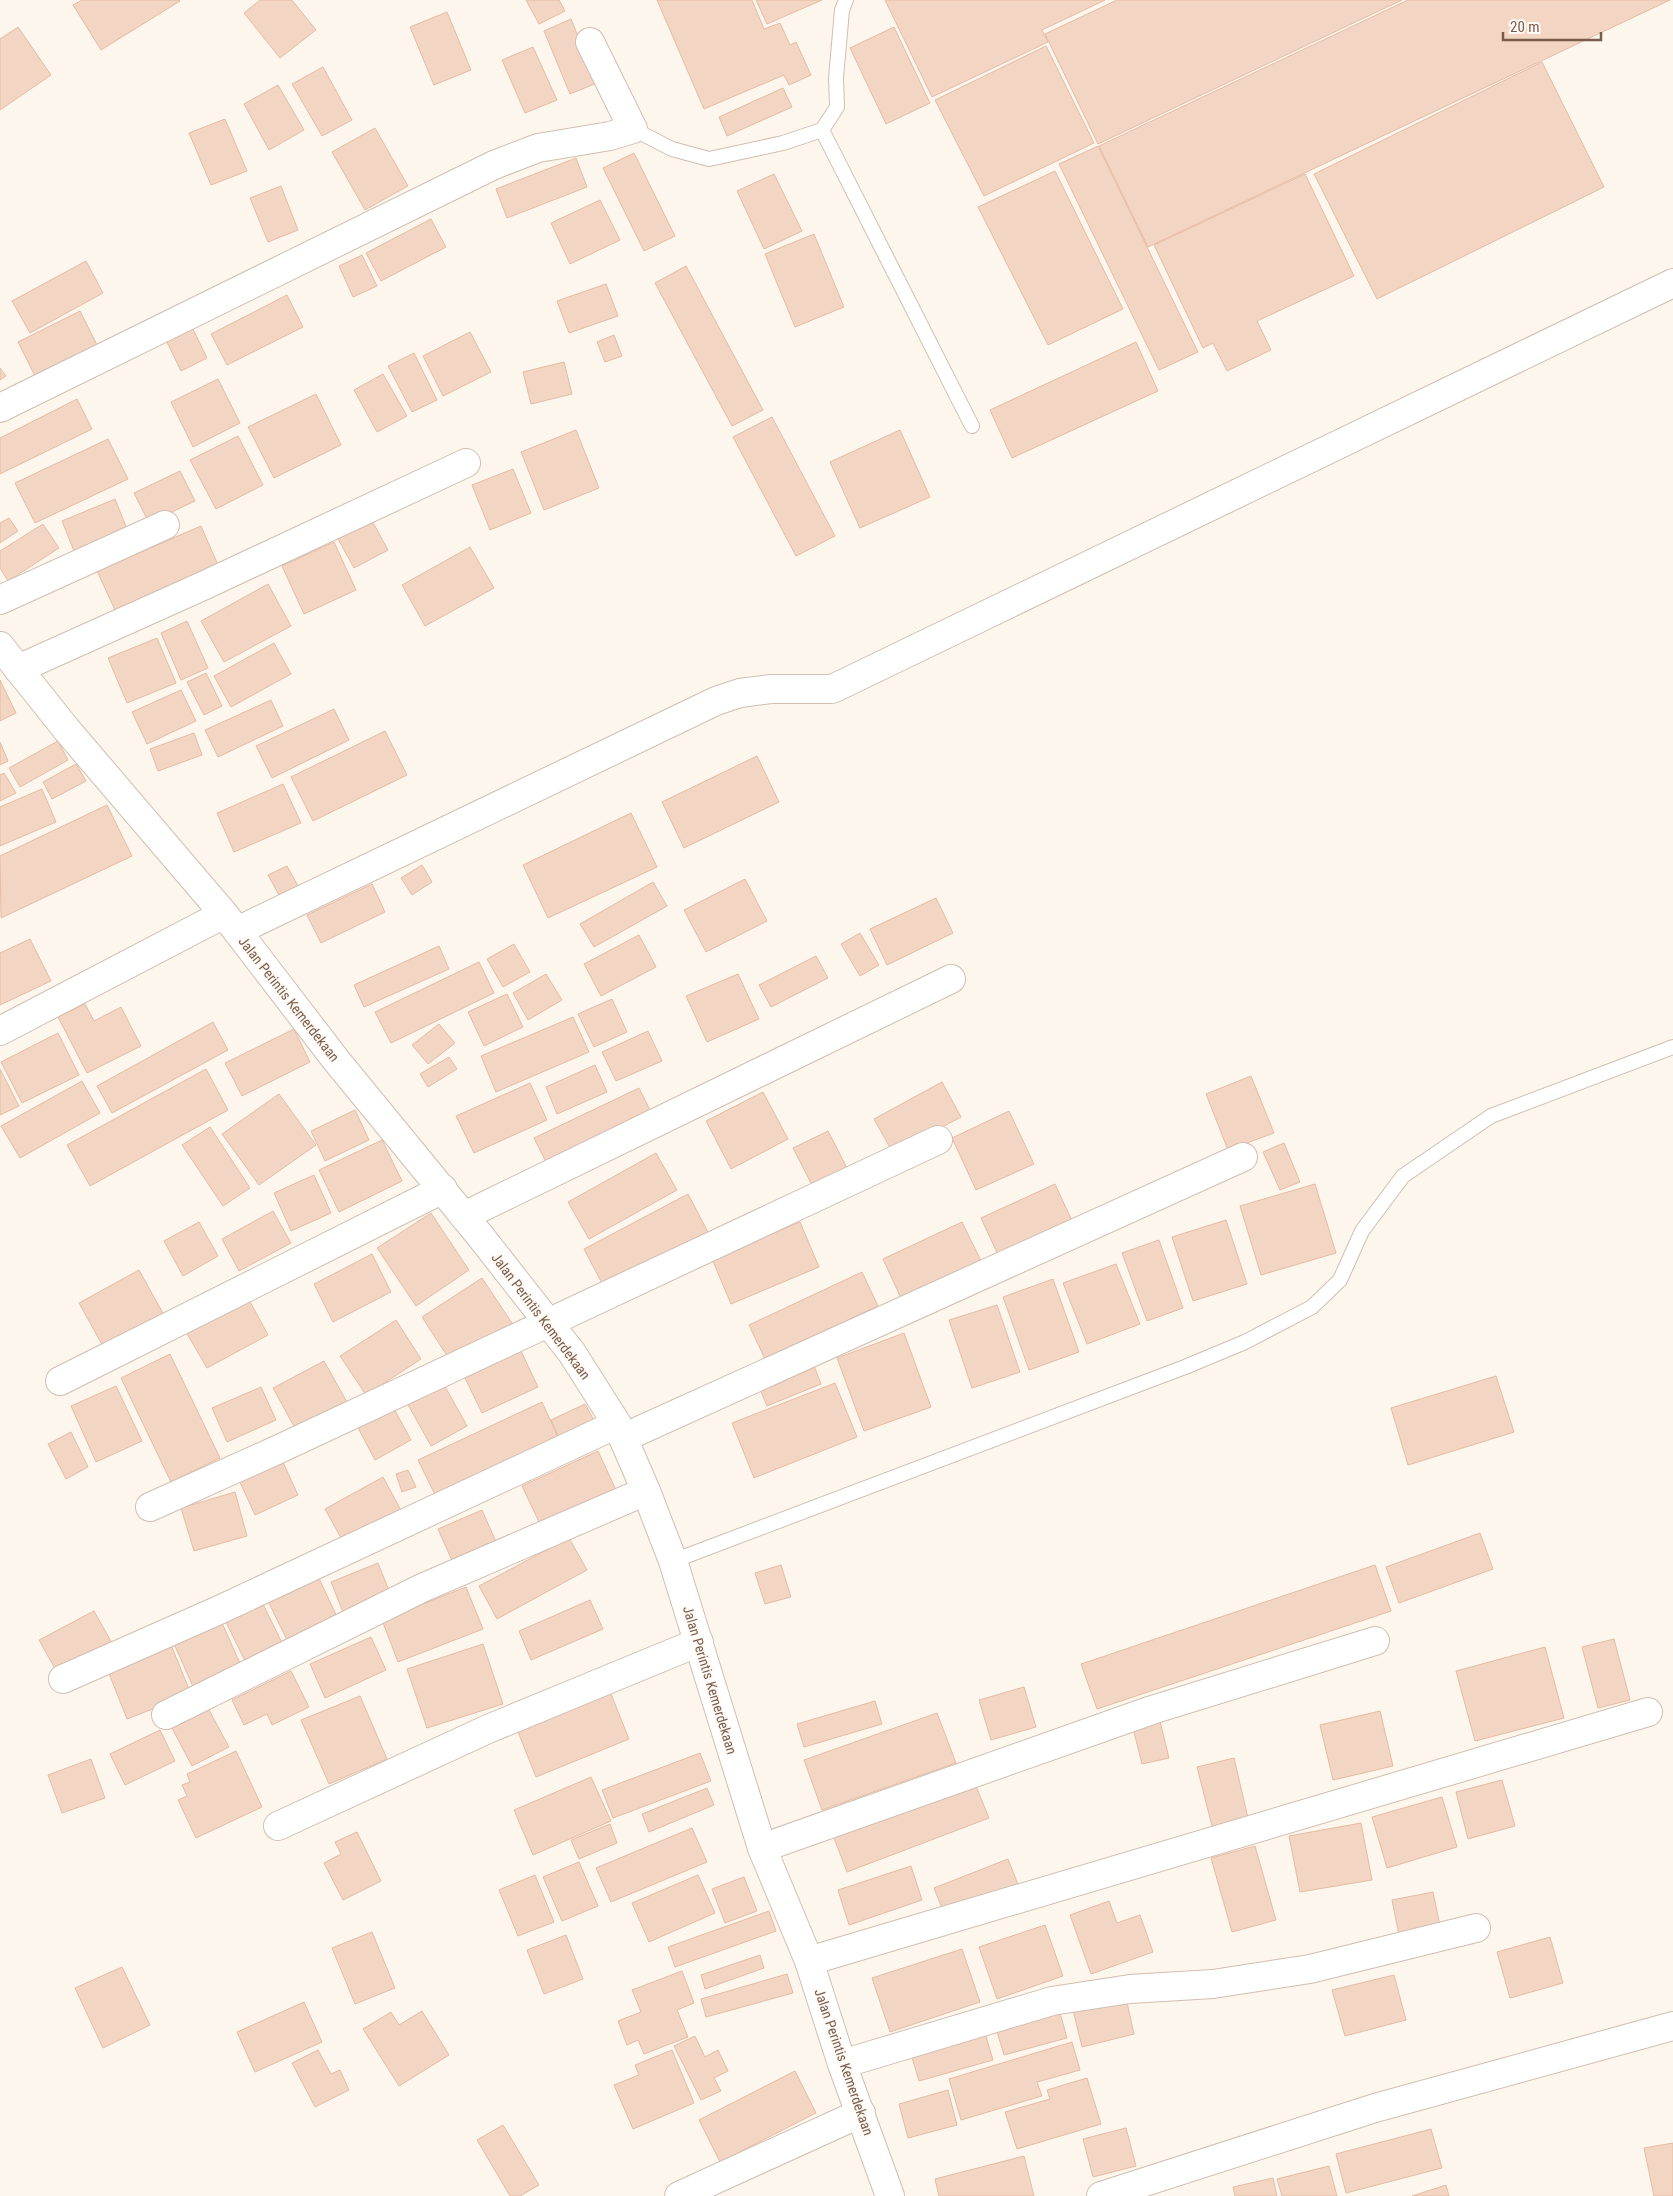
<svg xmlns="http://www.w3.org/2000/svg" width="1673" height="2196" font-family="'Roboto Condensed',sans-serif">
  <rect width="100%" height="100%" fill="#fdf6ec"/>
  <path fill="#f3d5c3" stroke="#e6bba3" d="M 82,0 L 179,0 L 180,1 L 101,50 L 73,5 Z
    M 260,0 L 292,0 L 316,30 L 280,58 L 244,13 Z
    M 526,0 L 559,0 L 565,11 L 539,24 Z
    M 657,0 L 752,0 L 764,29 L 780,23 L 790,45 L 796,42 L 811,75 L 789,85 L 784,75 L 704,109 Z
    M 756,0 L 822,0 L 767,24 Z
    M 885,0 L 1105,0 L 1042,30 L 1048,42 L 932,97 Z
    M 1117,0 L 1402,0 L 1098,144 L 1045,34 Z
    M 1408,0 L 1670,0 L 1148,247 L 1099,146 Z
    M 447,12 L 471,70 L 434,85 L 410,27 Z
    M 571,19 L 597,83 L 570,94 L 544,31 Z
    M 18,27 L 51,75 L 0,110 L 0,39 Z
    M 894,27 L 930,103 L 886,124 L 850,48 Z
    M 1046,46 L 1094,143 L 984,196 L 935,100 Z
    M 533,47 L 557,100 L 525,113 L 502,60 Z
    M 1542,62 L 1604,187 L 1377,299 L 1314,174 Z
    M 323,67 L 352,120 L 322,136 L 292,84 Z
    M 278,85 L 304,130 L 269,150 L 244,104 Z
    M 783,88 L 792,107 L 727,136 L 719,117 Z
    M 225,119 L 247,171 L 211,185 L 189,133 Z
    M 375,128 L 408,186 L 365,210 L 332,152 Z
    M 1098,146 L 1198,352 L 1159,370 L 1059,164 Z
    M 634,153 L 675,236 L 644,251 L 603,168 Z
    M 576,158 L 587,187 L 507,218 L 496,189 Z
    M 1055,171 L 1123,309 L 1048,345 L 978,207 Z
    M 774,174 L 802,231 L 764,249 L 737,191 Z
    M 1305,174 L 1354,276 L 1257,321 L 1271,350 L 1227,371 L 1213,343 L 1203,348 L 1154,245 Z
    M 281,186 L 298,230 L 268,242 L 250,198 Z
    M 600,200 L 620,240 L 570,264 L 551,223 Z
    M 431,219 L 446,247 L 381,281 L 366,253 Z
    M 814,234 L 844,307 L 795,327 L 765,254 Z
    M 362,255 L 377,286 L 353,297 L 339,266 Z
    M 86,261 L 103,293 L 30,333 L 12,301 Z
    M 686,266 L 763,410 L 732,426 L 655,283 Z
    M 606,284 L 618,316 L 569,333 L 557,301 Z
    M 287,295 L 303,327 L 227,365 L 211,334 Z
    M 80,311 L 99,349 L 37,380 L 18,342 Z
    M 190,323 L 207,358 L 181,371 L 164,336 Z
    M 470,332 L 491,372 L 443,396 L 423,356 Z
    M 614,335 L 622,356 L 605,362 L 597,342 Z
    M 1136,342 L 1158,391 L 1012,458 L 990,410 Z
    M 414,353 L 437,400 L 412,412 L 388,366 Z
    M 564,362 L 572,394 L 531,404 L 523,372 Z
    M 0,368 L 6,376 L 0,380 Z
    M 383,374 L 407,416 L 377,432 L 354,390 Z
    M 218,379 L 240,423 L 193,447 L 171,402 Z
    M 316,394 L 341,445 L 274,478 L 248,427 Z
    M 77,399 L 92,429 L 0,474 L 0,438 Z
    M 772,417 L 835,536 L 796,556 L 733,437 Z
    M 576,430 L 599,488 L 544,510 L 521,452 Z
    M 900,430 L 930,497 L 860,528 L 830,462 Z
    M 238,436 L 263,485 L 216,509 L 190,460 Z
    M 108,439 L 128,479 L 35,523 L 15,483 Z
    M 513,469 L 531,513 L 490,530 L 472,485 Z
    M 180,471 L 195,501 L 149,523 L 134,493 Z
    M 115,499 L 129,534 L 76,556 L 62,521 Z
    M 9,518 L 18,531 L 0,543 L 0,523 Z
    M 371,519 L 388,550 L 354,568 L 337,537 Z
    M 43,524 L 59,548 L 8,581 L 0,568 L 0,551 Z
    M 201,526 L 218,565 L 115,610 L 97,571 Z
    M 334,542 L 356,590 L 304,614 L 282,566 Z
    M 470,547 L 494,588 L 425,626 L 402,585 Z
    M 268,584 L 291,626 L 224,662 L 201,621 Z
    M 187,621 L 208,668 L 181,680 L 161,633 Z
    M 157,638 L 176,683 L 127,703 L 108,658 Z
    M 274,643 L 291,674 L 231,707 L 214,676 Z
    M 206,673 L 222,706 L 204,715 L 187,682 Z
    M 0,680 L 16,713 L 0,721 Z
    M 181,690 L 196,721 L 147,744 L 132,712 Z
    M 271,700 L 283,726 L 218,757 L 205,730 Z
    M 334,709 L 349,740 L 272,778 L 256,746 Z
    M 385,731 L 407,775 L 313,821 L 291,777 Z
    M 194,733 L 202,755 L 158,771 L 150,749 Z
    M 58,741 L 68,760 L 20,787 L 9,768 Z
    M 0,742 L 8,761 L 0,765 Z
    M 757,756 L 779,802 L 684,848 L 662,802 Z
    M 76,764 L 86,781 L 52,799 L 43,782 Z
    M 4,773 L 16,793 L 0,801 L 0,775 Z
    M 283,784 L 301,823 L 234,852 L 217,813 Z
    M 42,789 L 56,822 L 0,846 L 0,807 Z
    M 107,805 L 132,856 L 1,918 L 0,856 Z
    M 631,813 L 657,867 L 548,918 L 523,865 Z
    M 422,865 L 432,882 L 412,895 L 401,878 Z
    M 287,866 L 298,886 L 279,895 L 268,875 Z
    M 745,879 L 767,921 L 706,952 L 684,910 Z
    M 653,882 L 667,906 L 594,947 L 580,924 Z
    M 372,884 L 385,912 L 321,943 L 307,915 Z
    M 936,898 L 953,933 L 887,965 L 870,929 Z
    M 860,933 L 879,965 L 860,976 L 841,944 Z
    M 639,935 L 656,967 L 601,996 L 584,964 Z
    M 30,939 L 51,981 L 0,1005 L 0,953 Z
    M 514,944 L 530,972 L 503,987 L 487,959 Z
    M 439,946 L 449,969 L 364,1007 L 354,985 Z
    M 816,956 L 828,978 L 771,1007 L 759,985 Z
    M 479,962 L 494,993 L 391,1043 L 375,1012 Z
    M 546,974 L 562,1000 L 528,1020 L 513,993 Z
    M 738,974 L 759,1019 L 707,1042 L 686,996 Z
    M 507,994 L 523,1027 L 484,1046 L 468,1012 Z
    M 612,999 L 627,1032 L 594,1047 L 578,1014 Z
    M 85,1004 L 94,1021 L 121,1007 L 141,1046 L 87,1073 L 58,1017 Z
    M 573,1017 L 589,1052 L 496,1092 L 481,1056 Z
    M 213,1022 L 228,1050 L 112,1113 L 97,1086 Z
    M 439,1024 L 455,1043 L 428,1064 L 412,1045 Z
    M 294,1029 L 310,1062 L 242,1096 L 225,1063 Z
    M 648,1031 L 662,1061 L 616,1081 L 602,1052 Z
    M 58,1033 L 79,1075 L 22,1103 L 1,1062 Z
    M 449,1057 L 457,1069 L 428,1087 L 420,1074 Z
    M 595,1065 L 607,1092 L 557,1114 L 546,1087 Z
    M 0,1069 L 19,1106 L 0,1115 Z
    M 206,1069 L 228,1110 L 90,1186 L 67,1145 Z
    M 1251,1076 L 1274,1133 L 1228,1150 L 1206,1094 Z
    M 82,1081 L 100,1113 L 20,1158 L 1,1126 Z
    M 942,1082 L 961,1117 L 893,1153 L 874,1119 Z
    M 530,1083 L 547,1120 L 474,1153 L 456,1116 Z
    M 639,1088 L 653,1116 L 548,1166 L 534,1138 Z
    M 763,1092 L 788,1139 L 731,1169 L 706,1121 Z
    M 279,1094 L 316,1145 L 259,1185 L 222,1134 Z
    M 355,1110 L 369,1140 L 325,1161 L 311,1131 Z
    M 1009,1111 L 1034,1164 L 976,1190 L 952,1138 Z
    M 210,1127 L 250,1188 L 223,1206 L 182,1145 Z
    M 828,1131 L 848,1170 L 813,1187 L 793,1148 Z
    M 382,1140 L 402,1181 L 339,1212 L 319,1170 Z
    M 1284,1143 L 1300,1182 L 1280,1190 L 1263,1152 Z
    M 656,1153 L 677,1190 L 589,1239 L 568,1202 Z
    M 314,1175 L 331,1213 L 291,1231 L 274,1193 Z
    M 1055,1184 L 1073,1223 L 999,1257 L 981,1218 Z
    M 1315,1184 L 1336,1253 L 1261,1275 L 1240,1206 Z
    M 688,1194 L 710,1236 L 606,1291 L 584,1249 Z
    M 273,1211 L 291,1243 L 239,1271 L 222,1239 Z
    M 431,1213 L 469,1270 L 416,1306 L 377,1248 Z
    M 1226,1220 L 1247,1284 L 1193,1301 L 1172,1237 Z
    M 199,1222 L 218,1256 L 183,1276 L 164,1241 Z
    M 800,1222 L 819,1267 L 731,1304 L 712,1259 Z
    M 962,1222 L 981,1261 L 901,1298 L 883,1259 Z
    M 1159,1240 L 1183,1308 L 1147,1321 L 1122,1253 Z
    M 372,1254 L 391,1292 L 333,1322 L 314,1284 Z
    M 1116,1264 L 1140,1324 L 1087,1344 L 1063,1283 Z
    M 139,1270 L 164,1315 L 104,1348 L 79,1303 Z
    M 862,1272 L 878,1306 L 765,1359 L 749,1325 Z
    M 482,1278 L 514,1326 L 453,1365 L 422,1317 Z
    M 1053,1279 L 1079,1352 L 1029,1370 L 1003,1297 Z
    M 248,1298 L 268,1335 L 207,1368 L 186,1332 Z
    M 997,1305 L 1020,1372 L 972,1388 L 949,1320 Z
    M 396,1320 L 421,1359 L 366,1395 L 340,1356 Z
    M 904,1333 L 931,1407 L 864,1431 L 837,1358 Z
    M 521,1351 L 538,1387 L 482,1413 L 465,1378 Z
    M 170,1354 L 220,1458 L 171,1482 L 121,1378 Z
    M 811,1358 L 821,1384 L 767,1406 L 756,1380 Z
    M 324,1361 L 348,1404 L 297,1432 L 273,1388 Z
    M 1496,1376 L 1514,1432 L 1408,1465 L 1391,1408 Z
    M 442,1381 L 467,1426 L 431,1446 L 406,1401 Z
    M 835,1383 L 857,1437 L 754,1478 L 732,1423 Z
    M 116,1386 L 142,1441 L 96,1462 L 71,1406 Z
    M 261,1387 L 276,1420 L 227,1442 L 212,1408 Z
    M 542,1402 L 560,1441 L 437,1499 L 418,1460 Z
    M 585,1404 L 596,1424 L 560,1441 L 551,1420 Z
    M 392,1405 L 411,1440 L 375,1460 L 356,1424 Z
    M 71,1432 L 88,1467 L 66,1479 L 48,1444 Z
    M 598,1451 L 616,1490 L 540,1524 L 522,1486 Z
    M 282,1460 L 298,1495 L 255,1515 L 239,1480 Z
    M 408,1470 L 416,1487 L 402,1492 L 396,1474 Z
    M 383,1477 L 404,1516 L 346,1547 L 325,1509 Z
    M 235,1492 L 247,1536 L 194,1551 L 181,1508 Z
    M 482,1510 L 497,1544 L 453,1563 L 438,1529 Z
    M 1480,1533 L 1493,1569 L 1399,1603 L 1386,1567 Z
    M 569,1538 L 587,1570 L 497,1619 L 479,1586 Z
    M 378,1563 L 390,1593 L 343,1612 L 331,1582 Z
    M 781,1565 L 791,1597 L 765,1604 L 755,1573 Z
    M 1375,1565 L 1391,1611 L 1097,1709 L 1081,1664 Z
    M 317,1574 L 338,1619 L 288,1642 L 266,1597 Z
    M 466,1587 L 483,1629 L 398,1662 L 382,1620 Z
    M 261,1600 L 283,1645 L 246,1663 L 224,1618 Z
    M 590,1600 L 603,1629 L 531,1660 L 519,1631 Z
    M 94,1611 L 113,1645 L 58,1674 L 39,1640 Z
    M 219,1616 L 242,1668 L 194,1689 L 171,1637 Z
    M 371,1637 L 386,1670 L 325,1698 L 310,1664 Z
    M 1614,1639 L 1630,1700 L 1598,1708 L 1582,1647 Z
    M 169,1640 L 191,1694 L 127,1719 L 106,1666 Z
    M 483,1644 L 503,1704 L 427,1728 L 407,1669 Z
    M 1545,1647 L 1564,1718 L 1475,1741 L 1456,1671 Z
    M 291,1671 L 309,1707 L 272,1725 L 267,1714 L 244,1725 L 232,1700 Z
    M 1024,1687 L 1036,1727 L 991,1740 L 979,1700 Z
    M 609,1689 L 629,1739 L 536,1777 L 516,1727 Z
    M 360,1696 L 387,1759 L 329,1784 L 301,1720 Z
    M 875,1701 L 882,1724 L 804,1747 L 797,1724 Z
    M 209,1710 L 229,1747 L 192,1766 L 172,1728 Z
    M 1380,1711 L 1393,1766 L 1333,1780 L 1320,1725 Z
    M 937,1713 L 956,1763 L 822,1810 L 804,1760 Z
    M 1160,1721 L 1169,1758 L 1142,1764 L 1133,1728 Z
    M 160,1730 L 175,1761 L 125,1785 L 110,1754 Z
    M 236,1751 L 262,1807 L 196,1838 L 178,1800 L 187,1796 L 182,1785 L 190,1782 L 187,1774 Z
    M 700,1753 L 711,1781 L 613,1818 L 602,1790 Z
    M 1234,1758 L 1248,1818 L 1212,1826 L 1197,1767 Z
    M 91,1759 L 105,1798 L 62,1813 L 48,1775 Z
    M 591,1777 L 611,1821 L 533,1855 L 514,1810 Z
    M 973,1779 L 989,1818 L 847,1872 L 832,1833 Z
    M 1502,1780 L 1515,1826 L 1468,1839 L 1456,1792 Z
    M 707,1788 L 714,1805 L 649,1832 L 642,1814 Z
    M 1442,1797 L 1457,1847 L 1387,1868 L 1372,1817 Z
    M 1361,1823 L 1372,1880 L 1300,1892 L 1289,1836 Z
    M 610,1824 L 617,1843 L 579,1859 L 571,1840 Z
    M 692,1828 L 707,1862 L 611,1902 L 596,1868 Z
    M 357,1832 L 381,1881 L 343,1900 L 324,1863 L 341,1854 L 335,1842 Z
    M 1255,1846 L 1276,1920 L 1232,1932 L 1211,1858 Z
    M 1008,1859 L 1019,1887 L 945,1916 L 934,1888 Z
    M 579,1862 L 598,1906 L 562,1921 L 543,1877 Z
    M 911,1866 L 922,1900 L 849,1925 L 838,1890 Z
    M 535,1875 L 554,1922 L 518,1936 L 499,1890 Z
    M 698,1875 L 715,1913 L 649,1942 L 632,1903 Z
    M 744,1877 L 757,1911 L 725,1923 L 712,1889 Z
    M 1433,1892 L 1440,1926 L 1399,1935 L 1392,1900 Z
    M 1109,1901 L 1117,1923 L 1140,1915 L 1153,1952 L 1091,1974 L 1070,1915 Z
    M 769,1911 L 776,1931 L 675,1967 L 668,1947 Z
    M 1045,1925 L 1063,1976 L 997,1999 L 979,1947 Z
    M 372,1932 L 395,1988 L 355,2004 L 332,1948 Z
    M 566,1935 L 583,1979 L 544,1994 L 527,1950 Z
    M 1550,1937 L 1563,1983 L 1510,1998 L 1497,1952 Z
    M 962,1949 L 980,2002 L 890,2032 L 872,1978 Z
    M 760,1955 L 764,1968 L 705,1989 L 701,1975 Z
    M 122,1967 L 150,2025 L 103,2048 L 75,1988 Z
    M 682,1971 L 694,2003 L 677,2010 L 688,2037 L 644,2054 L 638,2040 L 627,2045 L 618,2021 L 641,2012 L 632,1990 Z
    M 787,1974 L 793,1993 L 706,2017 L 701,1999 Z
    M 1394,1975 L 1406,2020 L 1345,2036 L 1332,1990 Z
    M 1126,1998 L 1134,2034 L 1082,2047 L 1073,2010 Z
    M 304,2002 L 322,2042 L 255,2072 L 237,2032 Z
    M 1058,2006 L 1067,2038 L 1004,2055 L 995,2025 Z
    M 422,2011 L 449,2055 L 399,2086 L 363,2029 L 391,2012 L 399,2025 Z
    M 985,2033 L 993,2060 L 919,2081 L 911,2054 Z
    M 695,2036 L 705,2057 L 718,2050 L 728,2071 L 714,2078 L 721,2091 L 701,2100 L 674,2046 Z
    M 1072,2042 L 1080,2070 L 1037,2082 L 1042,2096 L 961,2120 L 949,2079 Z
    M 318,2050 L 331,2074 L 340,2070 L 349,2090 L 315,2107 L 292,2063 Z
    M 672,2050 L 694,2103 L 633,2129 L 614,2085 L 639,2075 L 635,2065 Z
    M 795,2071 L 816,2113 L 720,2162 L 699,2120 Z
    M 1087,2078 L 1101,2124 L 1017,2149 L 1005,2112 L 1050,2099 L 1047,2090 Z
    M 948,2090 L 957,2125 L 908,2138 L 899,2104 Z
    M 503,2125 L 539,2185 L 520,2196 L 510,2196 L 477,2140 Z
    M 1126,2128 L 1136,2166 L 1093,2177 L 1083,2139 Z
    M 1431,2129 L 1442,2168 L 1346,2193 L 1336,2154 Z
    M 1673,2143 L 1673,2196 L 1654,2196 L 1644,2148 Z
    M 1024,2156 L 1034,2196 L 939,2196 L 935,2179 Z
    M 1329,2166 L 1337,2196 L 1282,2196 L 1277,2179 Z
    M 1273,2178 L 1277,2196 L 1235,2196 L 1233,2187 Z
    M 1446,2185 L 1449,2196 L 1412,2196 Z"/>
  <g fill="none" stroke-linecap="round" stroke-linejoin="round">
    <defs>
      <path id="service" d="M 633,129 L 672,149 L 709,159 L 783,143 L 822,130 L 837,107 L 836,78 L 842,10 L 846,0
        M 822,130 L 972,426
        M 673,1561 L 1185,1367 L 1245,1342 L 1312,1307 L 1340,1280 L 1362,1231 L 1403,1176 L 1491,1116 L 1673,1047"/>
      <path id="minor" d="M 0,408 L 494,165 L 538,148 L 610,136 L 633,129 L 590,42
        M 0,600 L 165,525
        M 18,669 L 205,585 L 466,463
        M 237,931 L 716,701 L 740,693 L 771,689 L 832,689 L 851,680 L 1673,283
        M 0,1031 L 224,914
        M 464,1216 L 951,979
        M 60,1381 L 443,1189
        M 623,1438 L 1243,1157
        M 150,1507 L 277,1450 L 938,1140
        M 63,1679 L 219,1610 L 617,1424
        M 166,1715 L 422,1588 L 646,1491
        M 278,1826 L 488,1729 L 699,1642
        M 762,1848 L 1152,1710 L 1375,1641
        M 809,1961 L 1648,1712
        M 842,2064 L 1052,2001 L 1130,1989 L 1213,1984 L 1310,1969 L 1476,1928
        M 679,2196 L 861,2113
        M 1101,2196 L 1375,2108 L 1673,2026"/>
      <path id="tertiary" d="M 0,646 L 67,730 L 224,914 L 336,1060 L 481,1237 L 572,1353 L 617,1424 L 646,1491 L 673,1561 L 762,1848 L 809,1961 L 842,2064 L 890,2196"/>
    </defs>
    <use href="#service" stroke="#d1beb0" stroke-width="16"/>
    <use href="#minor" stroke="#d1beb0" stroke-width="30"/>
    <use href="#tertiary" stroke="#d1beb0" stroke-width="30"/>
    <use href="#service" stroke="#fff" stroke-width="14"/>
    <use href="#minor" stroke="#fff" stroke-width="28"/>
    <use href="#tertiary" stroke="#fff" stroke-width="28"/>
  </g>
  <g text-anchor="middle" stroke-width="4" stroke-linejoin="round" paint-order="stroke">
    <g font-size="14" fill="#7a5c4d" stroke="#fffaf3">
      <text transform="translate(289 999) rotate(52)" y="5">Jalan Perintis Kemerdekaan</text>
      <text transform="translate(541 1316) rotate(53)" y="5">Jalan Perintis Kemerdekaan</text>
      <text transform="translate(710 1680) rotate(73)" y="5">Jalan Perintis Kemerdekaan</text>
      <text transform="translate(844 2062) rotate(71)" y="5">Jalan Perintis Kemerdekaan</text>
    </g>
  </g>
  <path d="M1503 32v8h98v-8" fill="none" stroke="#7a5c4d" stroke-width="2.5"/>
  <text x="1510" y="32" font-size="15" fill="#7a5c4d" stroke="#fffaf3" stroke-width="4" paint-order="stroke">20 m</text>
</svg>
